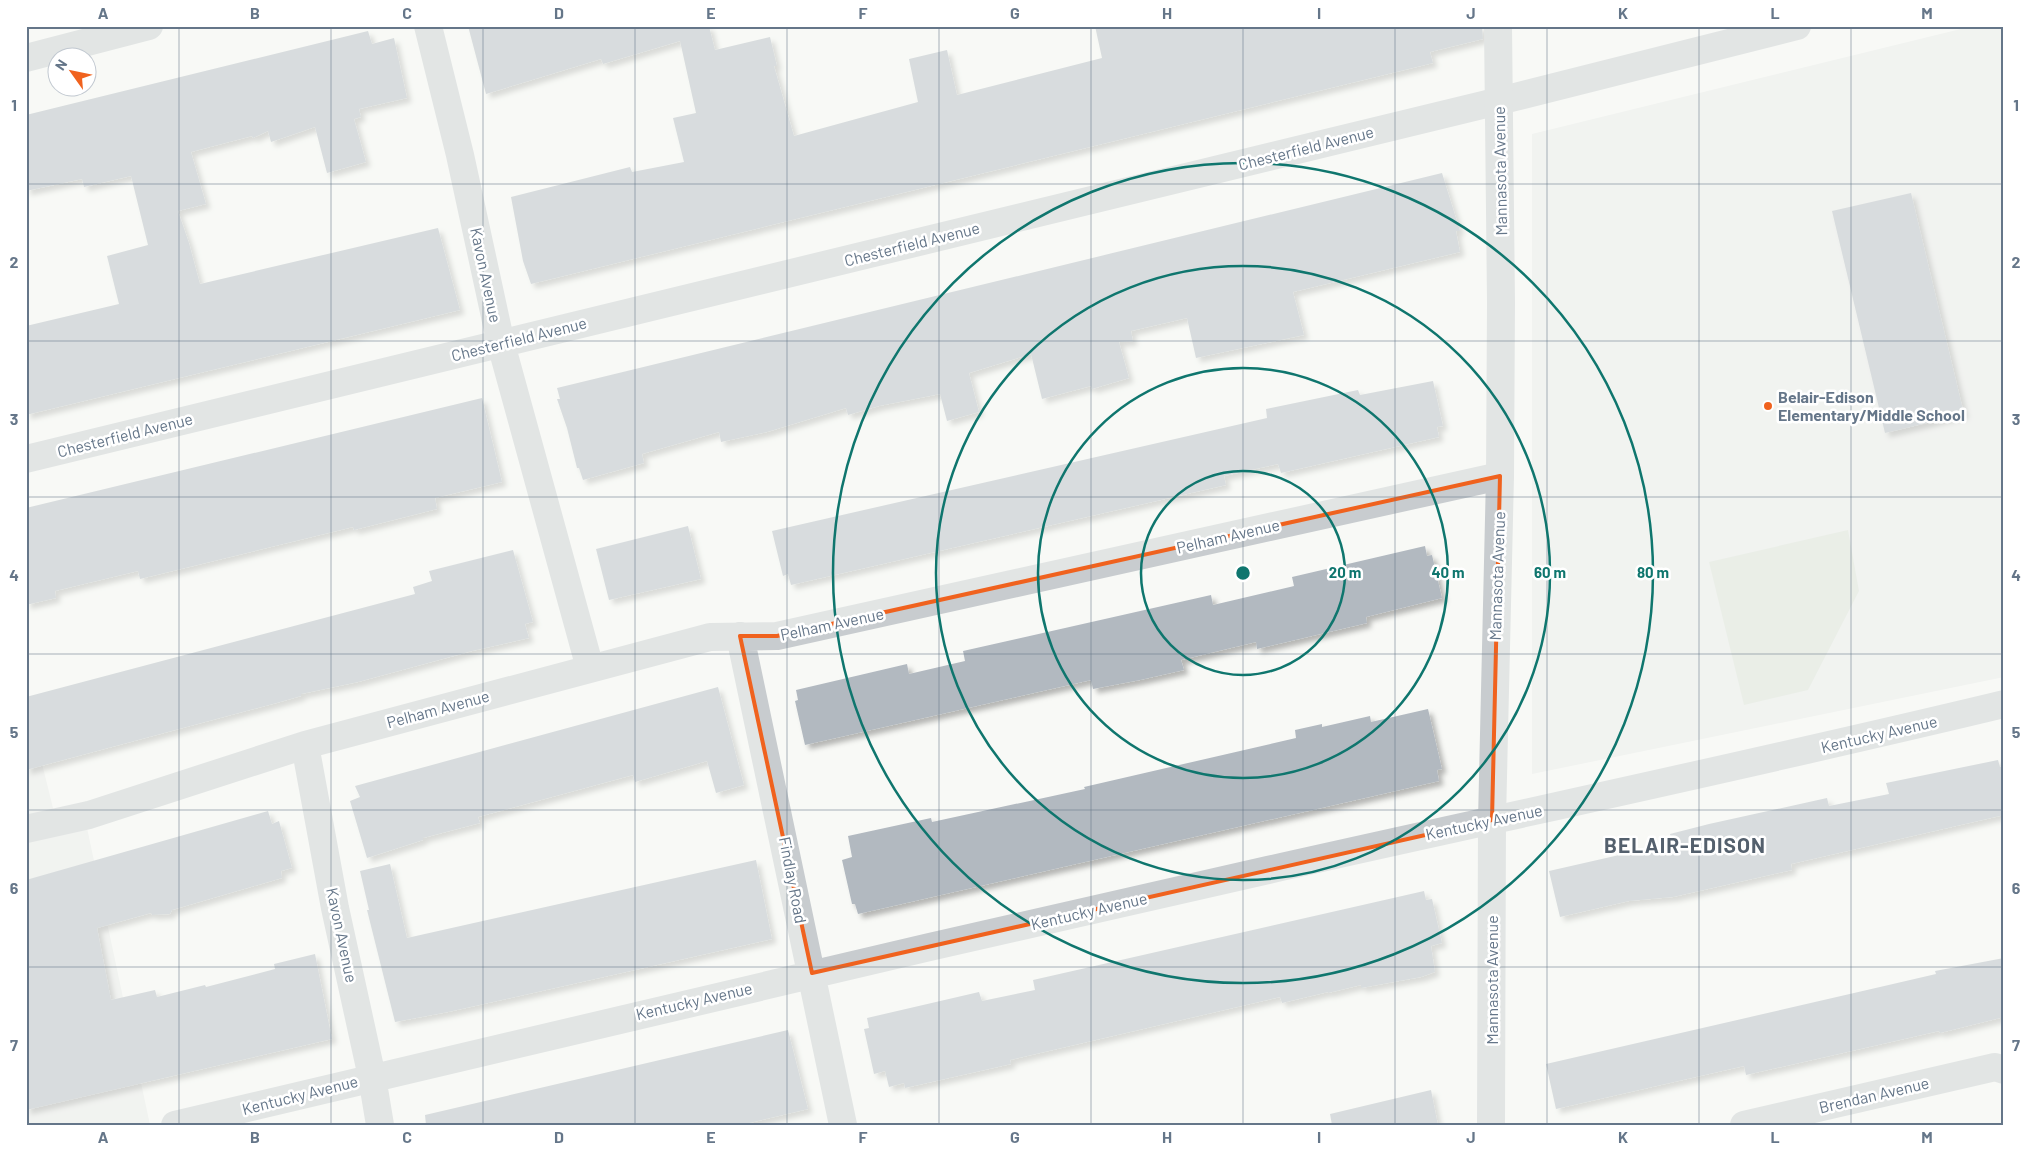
<svg xmlns="http://www.w3.org/2000/svg" width="2030" height="1151" font-family="Barlow,sans-serif">
  <defs>
    <filter id="shadow"><feDropShadow dx="4.5" dy="4.5" stdDeviation="2.5" flood-color="#0004"/></filter>
  </defs>
  <rect width="100%" height="100%" fill="#f8f9f6"/>
  <path fill="#e9eae9" d="M 1973,26 L 2004,26 L 2004,677 L 1532,774 L 1532,134 Z
    M 26,699 L 55,816 L 83,809 L 150,1125 L 26,1125 Z"/>
  <path fill="#d9e1d6" d="M 1848,530 L 1859,591 L 1808,690 L 1744,705 L 1709,562 Z"/>
  <path fill="#b2b9c0" filter="url(#shadow)" d="M 468,26 L 709,26 L 715,50 L 770,37 L 777,66 L 774,66 L 794,136 L 918,102 L 909,59 L 947,50 L 957,95 L 1102,58 L 1095,26 L 1482,26 L 1483,39 L 1430,52 L 1433,63 L 531,284 L 523,261 L 511,197 L 630,167 L 632,172 L 684,162 L 673,118 L 696,113 L 680,41 L 603,64 L 601,59 L 486,94 Z
    M 368,31 L 372,44 L 394,38 L 407,98 L 359,109 L 361,117 L 354,119 L 366,162 L 327,173 L 315,127 L 271,142 L 268,131 L 253,138 L 252,136 L 191,152 L 206,204 L 178,211 L 189,243 L 200,284 L 438,228 L 460,310 L 26,415 L 26,326 L 119,304 L 107,256 L 148,245 L 131,176 L 84,187 L 82,179 L 26,191 L 26,115 Z
    M 1442,173 L 1460,231 L 1456,231 L 1460,252 L 1293,292 L 1304,335 L 1196,358 L 1187,318 L 1131,331 L 1133,341 L 1119,342 L 1129,378 L 1092,389 L 1091,386 L 1042,399 L 1031,354 L 969,373 L 979,412 L 947,421 L 940,394 L 879,406 L 848,415 L 846,408 L 767,432 L 721,442 L 719,432 L 642,454 L 644,463 L 583,480 L 579,468 L 577,468 L 567,428 L 557,399 L 560,399 L 557,388 Z
    M 1911,193 L 1964,414 L 1885,433 L 1832,211 Z
    M 1433,381 L 1443,426 L 1437,427 L 1439,437 L 1281,473 L 1278,464 L 1224,476 L 1226,485 L 791,585 L 788,574 L 783,576 L 772,531 L 1267,418 L 1266,409 L 1358,390 L 1360,395 Z
    M 482,398 L 502,482 L 435,498 L 437,509 L 354,530 L 353,527 L 140,579 L 138,571 L 55,591 L 56,598 L 26,605 L 26,508 Z
    M 688,526 L 701,579 L 609,600 L 596,549 Z
    M 1425,546 L 1427,556 L 1432,555 L 1442,598 L 1366,617 L 1367,623 L 1257,649 L 1256,642 L 1181,660 L 1184,670 L 1140,680 L 1093,689 L 1091,680 L 805,745 L 795,701 L 798,700 L 796,690 L 907,664 L 909,674 L 965,661 L 963,651 L 1211,595 L 1213,605 L 1290,587 L 1294,586 L 1292,577 Z
    M 513,550 L 533,622 L 525,624 L 529,638 L 472,651 L 358,682 L 301,694 L 301,696 L 280,702 L 26,770 L 26,697 L 415,594 L 413,587 L 432,581 L 429,571 Z
    M 718,687 L 744,785 L 716,793 L 707,761 L 635,782 L 633,775 L 478,817 L 480,823 L 423,838 L 423,840 L 367,858 L 350,801 L 360,797 L 355,786 Z
    M 1428,709 L 1442,769 L 1437,770 L 1439,781 L 858,914 L 855,904 L 852,904 L 842,860 L 852,857 L 848,836 L 931,818 L 932,822 L 1085,789 L 1084,787 L 1296,738 L 1295,730 L 1322,724 L 1322,727 L 1370,716 L 1371,722 Z
    M 1998,760 L 2000,767 L 2004,766 L 2004,815 L 1791,864 L 1792,870 L 1673,897 L 1629,901 L 1560,917 L 1549,871 L 1672,843 L 1670,834 L 1709,824 L 1827,798 L 1829,806 L 1889,794 L 1886,783 Z
    M 268,811 L 272,824 L 279,821 L 292,868 L 281,871 L 282,878 L 172,910 L 170,914 L 152,915 L 151,913 L 97,928 L 111,1000 L 155,990 L 157,997 L 205,985 L 206,987 L 275,969 L 274,964 L 315,954 L 332,1039 L 26,1110 L 26,880 Z
    M 756,860 L 772,939 L 448,1012 L 395,1022 L 367,910 L 369,910 L 360,871 L 390,864 L 407,938 Z
    M 1424,891 L 1426,900 L 1432,899 L 1442,943 L 1431,946 L 1435,972 L 1421,977 L 1361,988 L 1361,985 L 1328,993 L 1328,992 L 1282,1003 L 1280,997 L 1010,1060 L 1011,1064 L 905,1088 L 904,1083 L 889,1087 L 885,1071 L 874,1074 L 864,1029 L 869,1028 L 867,1018 L 979,992 L 982,1001 L 1035,990 L 1033,980 Z
    M 2004,958 L 2004,1017 L 1940,1033 L 1939,1031 L 1746,1075 L 1744,1066 L 1556,1109 L 1546,1064 L 1880,987 L 1936,974 L 1935,971 Z
    M 788,1030 L 808,1109 L 741,1125 L 426,1125 L 425,1115 Z
    M 1431,1090 L 1438,1125 L 1332,1125 L 1330,1114 Z"/>
  <g fill="none" stroke-linecap="round" stroke-linejoin="round">
    <path stroke="#c8cccf" stroke-width="28" d="M 428,26 L 460,155 L 501,344 L 590,668
      M 26,58 L 149,26
      M 26,459 L 1499,101 L 1797,26
      M 740,636 L 843,1125
      M 305,745 L 335,908 L 372,1077 L 380,1125
      M 26,829 L 89,815 L 305,745 L 710,637 L 777,636 L 1500,476
      M 175,1125 C 539,1037 903,952 1268,870 C 1513,815 1759,763 2004,704
      M 1744,1125 L 1995,1067 L 2004,1070"/>
    <path stroke="#c8cccf" stroke-width="28" d="M 1491,1125 L 1492,820 L 1500,476 L 1501,303 L 1498,26"/>
  </g>
  <path d="M0 0H2030V1151H0ZM 1500,476 L 1492,820 L 812,973 L 740,636 L 777,636 Z" fill="#f8f9f6" fill-opacity=".55" fill-rule="evenodd"/>
  <path fill="none" stroke="#f0621e" stroke-width="4" stroke-linejoin="round" d="M 1500,476 L 1492,820 L 812,973 L 740,636 L 777,636 Z"/>
  <path fill="none" stroke="#657689" stroke-width="1" stroke-opacity="0.55" d="M 179,26 L 179,1125M 331,26 L 331,1125M 483,26 L 483,1125M 635,26 L 635,1125M 787,26 L 787,1125M 939,26 L 939,1125M 1091,26 L 1091,1125M 1243,26 L 1243,1125M 1395,26 L 1395,1125M 1547,26 L 1547,1125M 1699,26 L 1699,1125M 1851,26 L 1851,1125M 26,184 L 2004,184M 26,341 L 2004,341M 26,497 L 2004,497M 26,654 L 2004,654M 26,810 L 2004,810M 26,967 L 2004,967"/>
  <g fill="none" stroke="#0f766e" stroke-width="2.5">
    <circle cx="1243" cy="573" r="102"/>
    <circle cx="1243" cy="573" r="205"/>
    <circle cx="1243" cy="573" r="307"/>
    <circle cx="1243" cy="573" r="410"/>
  </g>
  <circle fill="#f0621e" stroke="#fff" stroke-width="2" cx="1768" cy="406" r="5"/>
  <g text-anchor="middle" stroke-width="5" stroke-linejoin="round" paint-order="stroke">
    <g font-size="16" fill="#657689" stroke="#fff">
      <text transform="translate(1306 148) rotate(-14)" y="6">Chesterfield Avenue</text>
      <text transform="translate(1500 171) rotate(-91)" y="6">Mannasota Avenue</text>
      <text transform="translate(912 244) rotate(-14)" y="6">Chesterfield Avenue</text>
      <text transform="translate(486 275) rotate(78)" y="6">Kavon Avenue</text>
      <text transform="translate(519 339) rotate(-14)" y="6">Chesterfield Avenue</text>
      <text transform="translate(125 435) rotate(-14)" y="6">Chesterfield Avenue</text>
      <text transform="translate(1228 536) rotate(-13)" y="6">Pelham Avenue</text>
      <text transform="translate(1497 576) rotate(-88)" y="6">Mannasota Avenue</text>
      <text transform="translate(832 624) rotate(-12)" y="6">Pelham Avenue</text>
      <text transform="translate(438 709) rotate(-15)" y="6">Pelham Avenue</text>
      <text transform="translate(1879 734) rotate(-13)" y="6">Kentucky Avenue</text>
      <text transform="translate(1484 822) rotate(-12)" y="6">Kentucky Avenue</text>
      <text transform="translate(793 880) rotate(79)" y="6">Findlay Road</text>
      <text transform="translate(1089 911) rotate(-13)" y="6">Kentucky Avenue</text>
      <text transform="translate(342 935) rotate(78)" y="6">Kavon Avenue</text>
      <text transform="translate(1492 980) rotate(-90)" y="6">Mannasota Avenue</text>
      <text transform="translate(694 1001) rotate(-13)" y="6">Kentucky Avenue</text>
      <text transform="translate(300 1095) rotate(-14)" y="6">Kentucky Avenue</text>
      <text transform="translate(1874 1095) rotate(-13)" y="6">Brendan Avenue</text>
    </g>
    <g font-size="16" font-weight="bold" fill="#657689" stroke="#fff" text-anchor="start">
      <text x="1778" y="403">Belair-Edison<tspan x="1778" dy="18">Elementary/Middle School</tspan></text>
    </g>
    <g font-size="21" font-weight="bold" letter-spacing="1" fill="#54606d" stroke="#fff">
      <text x="1685" y="853">BELAIR-EDISON</text>
    </g>
  </g>
  <circle cx="1243" cy="573" r="8" fill="#0f766e" stroke="#fff" stroke-width="2.5"/>
  <g font-size="15" text-anchor="middle" font-weight="bold" fill="#0f766e" stroke="#fff" stroke-width="5" stroke-linejoin="round" paint-order="stroke">
    <text x="1345" y="578">20 m</text>
    <text x="1448" y="578">40 m</text>
    <text x="1550" y="578">60 m</text>
    <text x="1653" y="578">80 m</text>
  </g>
  <rect width="2030" height="1151" fill="none" stroke="#ffffff" stroke-width="55"/>
  <g transform="translate(72 72) rotate(303)"><circle r="24" fill="#ffffff" stroke="#c1c8d0"/>
  <path d="M0-4L9 19L0 12L-9 19Z" fill="#f0621e"/>
  <text y="-8" font-size="14" font-weight="bold" text-anchor="middle" fill="#657689">N</text>
  </g>
  <rect x="28" y="28" width="1974" height="1096" fill="none" stroke="#657689" stroke-width="2"/>
  <g font-size="16" text-anchor="middle" font-weight="bold" fill="#657689">
    <text x="103" y="19">A</text>
    <text x="255" y="19">B</text>
    <text x="407" y="19">C</text>
    <text x="559" y="19">D</text>
    <text x="711" y="19">E</text>
    <text x="863" y="19">F</text>
    <text x="1015" y="19">G</text>
    <text x="1167" y="19">H</text>
    <text x="1319" y="19">I</text>
    <text x="1471" y="19">J</text>
    <text x="1623" y="19">K</text>
    <text x="1775" y="19">L</text>
    <text x="1927" y="19">M</text>
    <text x="14" y="111">1</text>
    <text x="2016" y="111">1</text>
    <text x="14" y="268">2</text>
    <text x="2016" y="268">2</text>
    <text x="14" y="425">3</text>
    <text x="2016" y="425">3</text>
    <text x="14" y="581">4</text>
    <text x="2016" y="581">4</text>
    <text x="14" y="738">5</text>
    <text x="2016" y="738">5</text>
    <text x="14" y="894">6</text>
    <text x="2016" y="894">6</text>
    <text x="14" y="1051">7</text>
    <text x="2016" y="1051">7</text>
    <text x="103" y="1143">A</text>
    <text x="255" y="1143">B</text>
    <text x="407" y="1143">C</text>
    <text x="559" y="1143">D</text>
    <text x="711" y="1143">E</text>
    <text x="863" y="1143">F</text>
    <text x="1015" y="1143">G</text>
    <text x="1167" y="1143">H</text>
    <text x="1319" y="1143">I</text>
    <text x="1471" y="1143">J</text>
    <text x="1623" y="1143">K</text>
    <text x="1775" y="1143">L</text>
    <text x="1927" y="1143">M</text>
  </g>
</svg>
